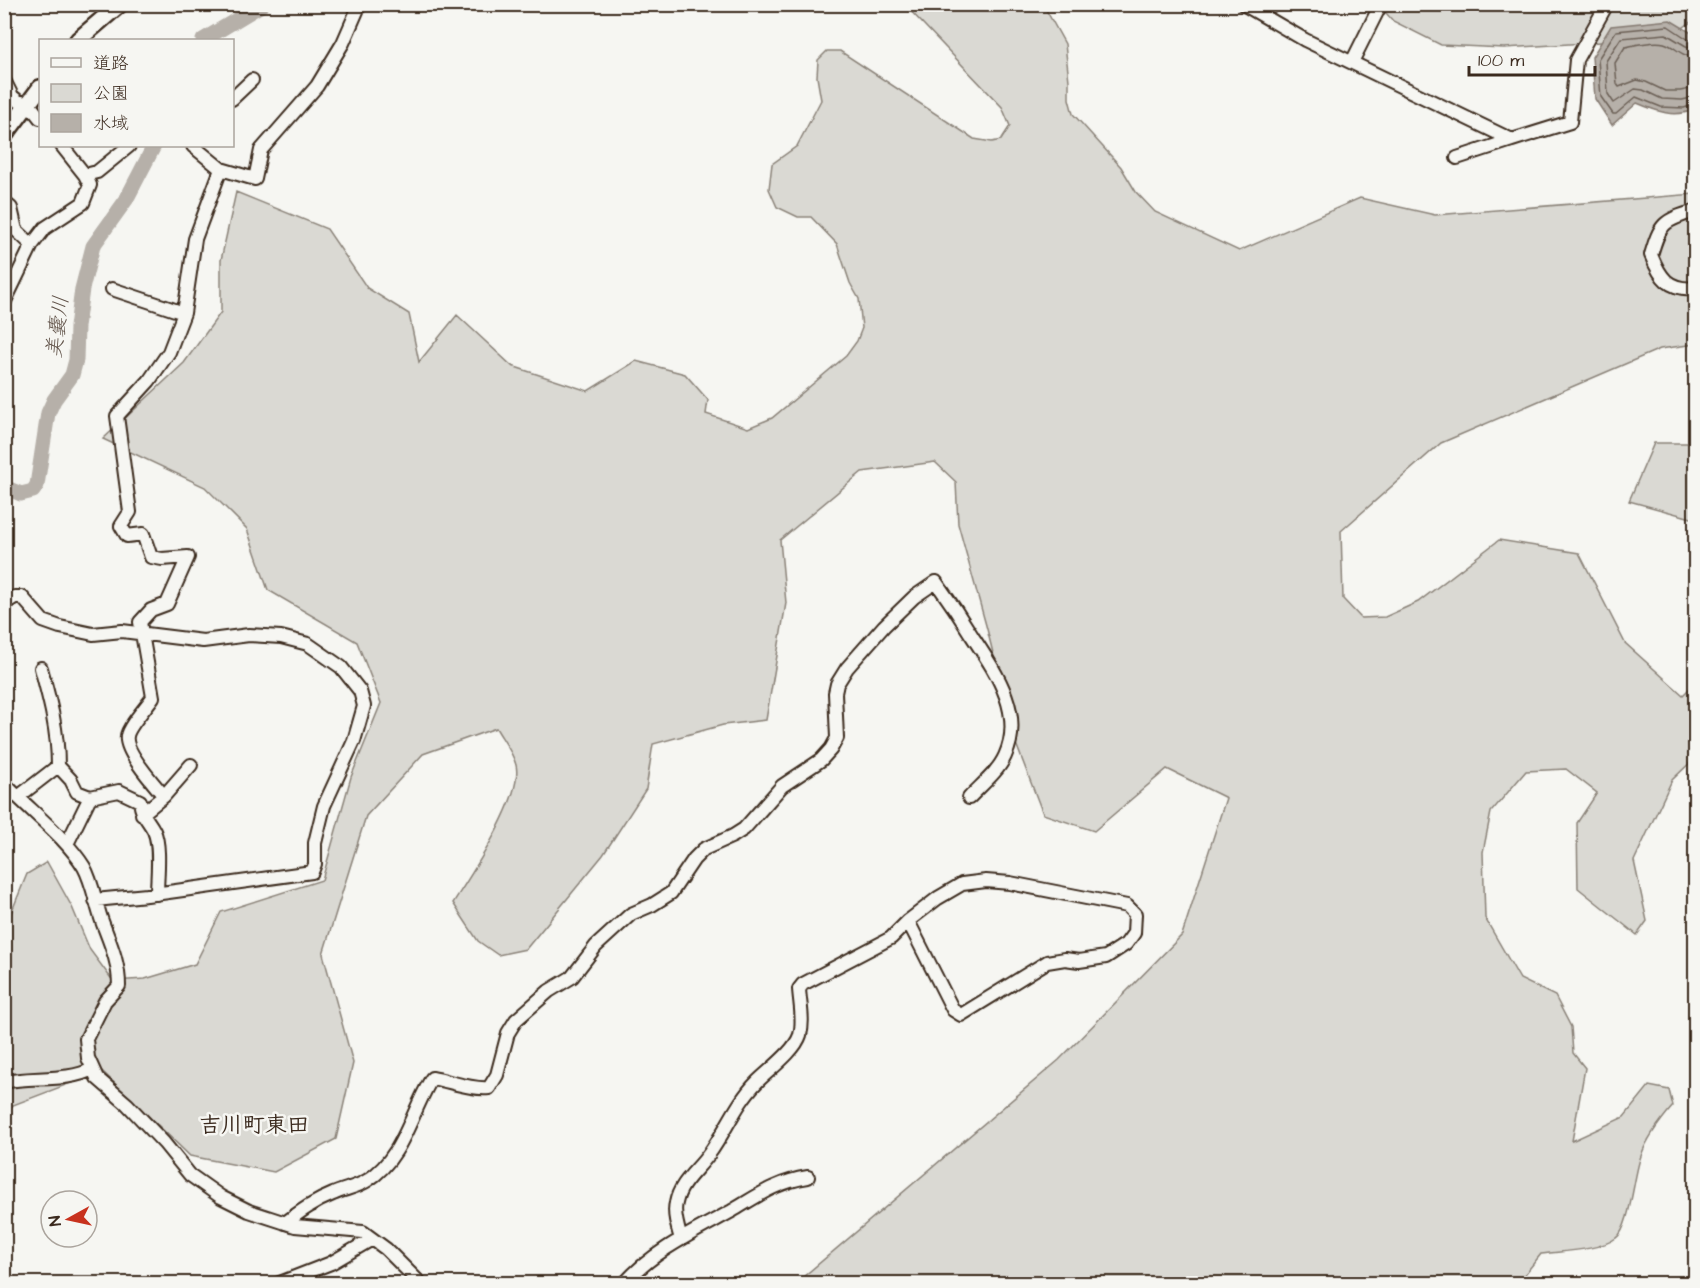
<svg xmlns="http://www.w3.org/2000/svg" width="1700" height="1288" font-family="'Architects Daughter','Klee One',sans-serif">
  <rect width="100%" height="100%" fill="#f6f6f2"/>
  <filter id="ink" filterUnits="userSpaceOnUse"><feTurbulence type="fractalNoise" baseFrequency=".0167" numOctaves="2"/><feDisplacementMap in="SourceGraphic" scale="12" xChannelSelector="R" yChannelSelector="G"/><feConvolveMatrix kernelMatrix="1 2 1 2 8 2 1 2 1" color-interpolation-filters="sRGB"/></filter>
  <g filter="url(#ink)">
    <path fill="#dad9d3" stroke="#8a8278" stroke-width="1.5" d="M 1039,4 L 1045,8 L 1065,44 L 1069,81 L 1069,99 L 1073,114 L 1121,167 L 1136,192 L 1155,212 L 1239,251 L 1360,198 L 1435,215 L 1695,194 L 1695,344 L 1660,349 L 1441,443 L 1341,531 L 1343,599 L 1361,618 L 1385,617 L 1418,602 L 1499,540 L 1579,553 L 1625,643 L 1683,695 L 1695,683 L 1695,758 L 1672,780 L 1634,861 L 1647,921 L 1637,935 L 1578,888 L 1577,823 L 1597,793 L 1566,769 L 1526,771 L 1491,812 L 1483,852 L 1485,918 L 1520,979 L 1555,996 L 1571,1027 L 1573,1053 L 1585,1068 L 1572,1141 L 1624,1117 L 1649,1086 L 1669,1090 L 1673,1106 C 1660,1121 1647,1138 1641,1156 C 1634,1173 1630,1229 1616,1238 C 1599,1251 1562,1251 1541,1254 L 1518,1283 L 796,1283 L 1059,1060 L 1182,935 L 1226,798 L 1167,769 L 1094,831 L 1043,814 L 1015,741 L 987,629 L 958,524 L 956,482 L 935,462 L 862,472 L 780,540 L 786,603 L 766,720 L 723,725 L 653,744 L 646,789 L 603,855 L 526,949 L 498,955 L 478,941 L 453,903 C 470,876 524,796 516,765 C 513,753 503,740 496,728 L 423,754 L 366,816 L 323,954 L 353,1063 L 336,1139 L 274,1172 L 190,1156 L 102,1071 L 13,1105 L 5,1117 L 5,924 L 7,923 L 27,874 L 47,862 L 72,907 L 90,950 L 113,981 L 145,979 L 195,964 L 221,912 L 322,880 L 351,777 L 381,703 L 357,642 L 268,590 L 247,529 L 205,487 L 103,439 L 184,363 L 221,312 L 221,260 L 236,192 L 327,229 L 367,288 L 409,314 L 419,362 L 457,315 L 512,366 L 588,391 L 636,361 L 685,374 L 708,400 L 706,414 L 748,428 L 772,418 L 846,356 L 857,341 L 862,328 L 859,299 L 850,283 L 837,244 L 811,217 L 798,217 L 777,207 L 769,189 L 772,164 L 797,146 L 821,100 L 817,77 L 818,60 L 827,51 L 840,51 L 974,139 L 992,142 L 1001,140 L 1010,126 L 1002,107 L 905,5 Z
      M 1695,4 L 1696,18 L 1680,30 L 1633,40 L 1504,48 L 1441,45 L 1393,21 L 1379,5 Z
      M 1654,443 L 1695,443 L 1695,519 L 1629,501 Z"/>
    <path fill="#b6b0a9" stroke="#857a71" stroke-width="1.5" d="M 1670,20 L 1695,35 L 1695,109 C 1675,119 1656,111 1637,103 L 1612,125 L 1595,99 L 1592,57 L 1611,26 Z"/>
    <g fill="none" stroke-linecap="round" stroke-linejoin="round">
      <path stroke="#6c6056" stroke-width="1.5" d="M 1696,41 L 1689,40 L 1668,26 L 1616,31 L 1598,59 L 1601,97 L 1613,114 L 1616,114 L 1636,97 L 1661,107 L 1684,108 L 1696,104
        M 1696,48 L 1686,46 L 1666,34 L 1621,38 L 1606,61 L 1608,94 L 1614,103 L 1635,89 L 1643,90 L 1662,99 L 1682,100 L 1696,97
        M 1696,57 C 1680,57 1677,47 1664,43 C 1654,40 1635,45 1625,47 L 1615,63 L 1617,84 L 1619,87 L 1637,80 L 1646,82 L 1665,91 L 1680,91 L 1696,88"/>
      <path stroke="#857a71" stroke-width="2" d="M 338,1284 L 340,1284"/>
      <path stroke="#b6b0a9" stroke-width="15" d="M 203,40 L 263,4
        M 4,487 L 21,494 L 33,491 L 37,485 L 48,413 L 54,400 L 72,375 L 76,360 L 77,327 L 82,289 L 93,246 L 126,200 L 154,146"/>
      <defs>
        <path id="minor" d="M 453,4 L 454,4
          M 1243,4 L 1305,40 L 1512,140 L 1570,122 L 1576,60 L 1607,4
          M 1352,62 L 1381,4
          M 4,80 L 12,96 L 18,101 L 29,104 L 40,118
          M 232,99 L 252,80
          M 62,146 L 85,175 L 97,172 L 129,146
          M 193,146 L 221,169 L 255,179 L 261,150 L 317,86 L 343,43 L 360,4
          M 1457,158 L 1512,140
          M 4,202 L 11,208 L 16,230 L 32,245
          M 1696,211 C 1663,220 1660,224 1651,255 C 1660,277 1668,291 1696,288
          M 112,289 L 184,313
          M 4,303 L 32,245 L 45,228 L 83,203 L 90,185 L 85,175
          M 4,604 L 15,597 L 22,597 L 43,621 L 60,627 L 93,634 L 122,631 L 203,641 L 249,635 L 281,637 L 308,644 L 341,667 L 360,691 L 364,706 L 354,741 L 324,806 L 315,843 L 315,864 L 312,872 L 147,895 L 95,900
          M 41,668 C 50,701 58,731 58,766 L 71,780 L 77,792 L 90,797 L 119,791 L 140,801 C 142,817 148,819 154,831 C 161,846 157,877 157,894
          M 4,783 C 29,810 65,836 84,867 C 93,883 96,906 103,924 C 111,945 119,963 119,986 L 105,1001 L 86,1039 L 88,1058 L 97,1078 L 127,1104 L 164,1143 L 190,1175 L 221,1197 L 249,1211 L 295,1226 L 363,1232 L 386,1249 L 421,1284
          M 164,796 C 154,784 124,751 127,736 C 128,727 147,706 153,697 L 140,622 L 151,610 L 167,604 L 188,557 L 162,559 L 151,557 L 143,534 L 127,536 L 121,526 L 130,512 L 117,416 L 149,381 L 169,352 L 184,313 L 195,239 L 221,169
          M 18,797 L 58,766
          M 142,814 L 164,796 L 191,765
          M 67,844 L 90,797
          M 4,1082 C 31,1076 69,1082 92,1069
          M 285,1223 C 301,1211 315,1201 333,1194 C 344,1189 358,1187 368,1180 C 403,1158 411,1112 432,1078 C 449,1081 473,1090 489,1088 L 497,1075 L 508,1033 L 516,1020 L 549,991 L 572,977 L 596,946 L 631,914 L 652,905 L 671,893 L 694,859 L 704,849 L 733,836 L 744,829 L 782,786 L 821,760 L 831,749 L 837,738 L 835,693 L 837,684 L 847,668 L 884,626 L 914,597 L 936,582 C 949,600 961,618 972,636 C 995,671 1025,713 1005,756 C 998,772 981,785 969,798
          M 681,1239 C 678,1229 673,1213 676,1203 C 680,1182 697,1171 709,1154 C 726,1131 736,1103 757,1082 C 769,1070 795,1051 800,1035 C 804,1021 800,1004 799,989 L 803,984 L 891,938 L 908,921 L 938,898 L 962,884 L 986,881 L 1010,883 L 1127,906 L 1135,914 L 1134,933 L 1126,944 L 1106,957 L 1079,961 L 1065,959 L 1047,962 L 961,1015 L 953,1010 L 908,921
          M 277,1284 L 331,1263 L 372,1239
          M 624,1284 C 653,1251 694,1232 732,1211 C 759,1195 776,1182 808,1177"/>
        <path id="major" d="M 78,40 L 120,4
          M 4,136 L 40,88"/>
      </defs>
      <use href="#minor" stroke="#3b2a1e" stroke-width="16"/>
      <use href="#major" stroke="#3b2a1e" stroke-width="20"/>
      <use href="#minor" stroke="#f6f6f2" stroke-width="12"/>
      <use href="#major" stroke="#f6f6f2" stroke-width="15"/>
    </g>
  </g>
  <g text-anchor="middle" stroke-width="5" stroke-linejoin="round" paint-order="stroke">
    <g font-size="21" font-style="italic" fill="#605248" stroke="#f6f6f2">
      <text transform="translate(57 327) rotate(-83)" y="7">美嚢川</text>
    </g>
    <g font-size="22" font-weight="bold" fill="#3b2a1e" stroke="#f6f6f2">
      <text x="254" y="1132">吉川町東田</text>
    </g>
  </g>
  <rect width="1700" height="1288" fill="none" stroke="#f6f6f2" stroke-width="24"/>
  <rect x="12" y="12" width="1676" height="1264" fill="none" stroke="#3b2a1e" stroke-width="2" filter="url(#ink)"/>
  <rect x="39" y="39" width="195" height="108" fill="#f6f6f2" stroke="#aba49d" stroke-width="1.5"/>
  <rect x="51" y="58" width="30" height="9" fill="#f6f6f2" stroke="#aba49d" stroke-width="1.5"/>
  <text x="93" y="69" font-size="18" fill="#3b2a1e">道路</text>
  <rect x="51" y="84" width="30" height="18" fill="#dad9d3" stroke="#aba49d" stroke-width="1.5"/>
  <text x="93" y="99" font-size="18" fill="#3b2a1e">公園</text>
  <rect x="51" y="114" width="30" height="18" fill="#b6b0a9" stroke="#aba49d" stroke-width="1.5"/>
  <text x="93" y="129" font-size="18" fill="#3b2a1e">水域</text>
  <g transform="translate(69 1219) rotate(262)"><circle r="28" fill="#f6f6f2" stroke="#aba49d" stroke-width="1.5"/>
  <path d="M0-4.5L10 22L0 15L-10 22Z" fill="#c8321e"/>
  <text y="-9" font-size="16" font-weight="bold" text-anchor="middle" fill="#3b2a1e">N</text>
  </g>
  <path d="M1469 66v9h126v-9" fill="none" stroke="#3b2a1e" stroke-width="3"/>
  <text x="1478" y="66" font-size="18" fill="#3b2a1e" stroke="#f6f6f2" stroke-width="4.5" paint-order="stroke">100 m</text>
</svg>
